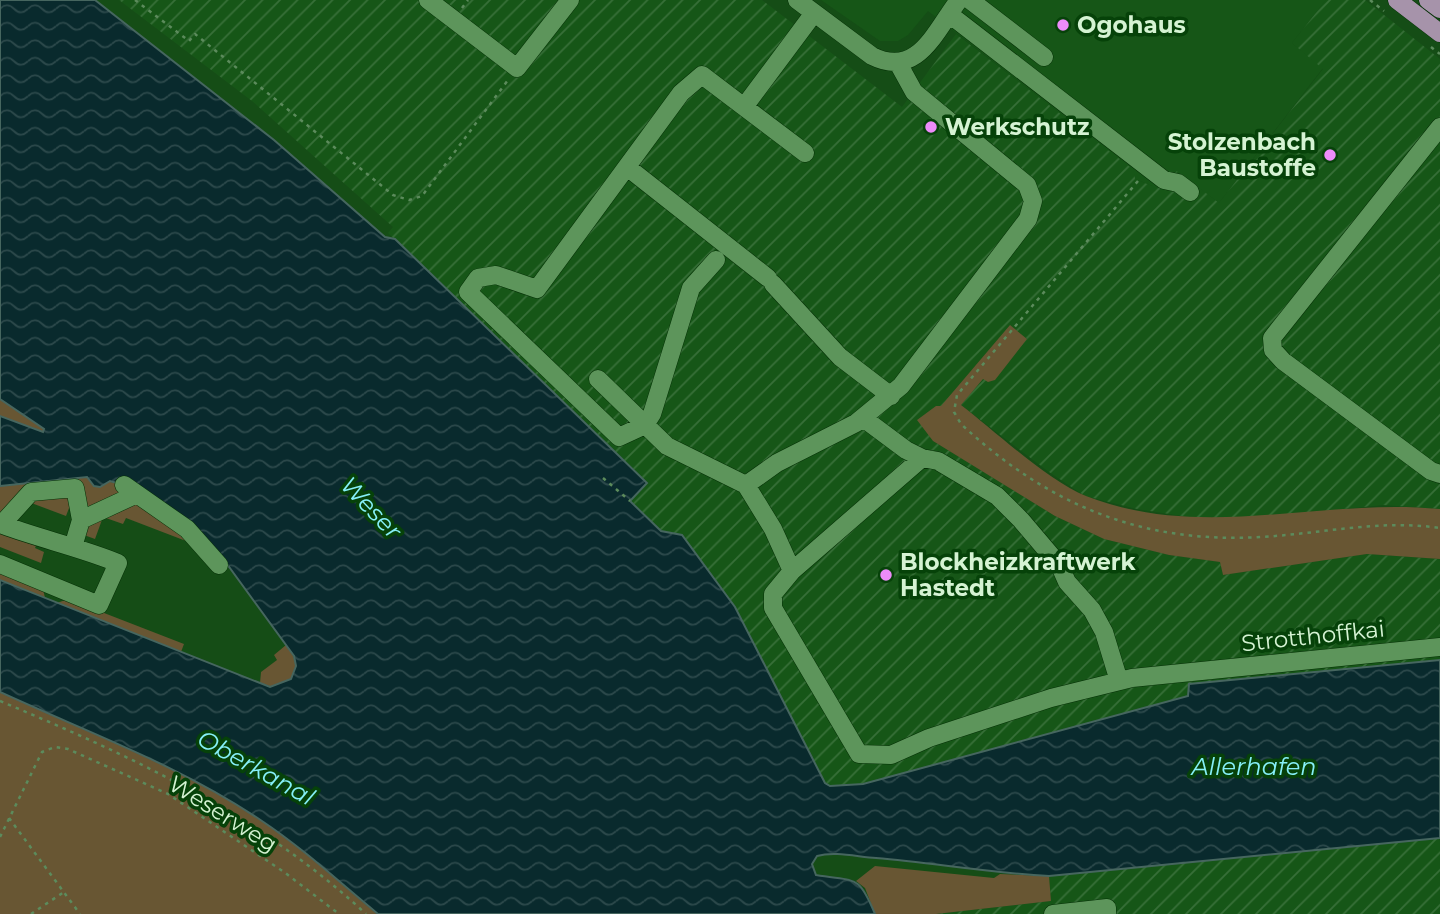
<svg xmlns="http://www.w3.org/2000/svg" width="1440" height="914" font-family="Montserrat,sans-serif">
  <defs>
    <pattern id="industrial-furrows" width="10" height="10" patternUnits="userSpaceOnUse" patternTransform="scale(1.75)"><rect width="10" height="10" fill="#165617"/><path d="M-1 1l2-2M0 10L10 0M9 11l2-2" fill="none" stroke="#376f38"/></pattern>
    <pattern id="water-waves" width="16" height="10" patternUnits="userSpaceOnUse" patternTransform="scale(1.75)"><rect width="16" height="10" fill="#092a2d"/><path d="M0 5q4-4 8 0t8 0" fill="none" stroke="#2c494b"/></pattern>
  </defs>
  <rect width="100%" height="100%" fill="#154d16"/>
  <path fill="#165617" d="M 821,0 L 1326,0 L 1292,43 L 1323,68 L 1219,203 L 1177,172 L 1152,186 L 1135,179 L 1133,170 L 928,11 L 908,35 L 898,41 L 880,41 Z"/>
  <path fill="url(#industrial-furrows)" d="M 119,0 L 762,0 L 902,107 L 956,34 L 1134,170 L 1135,179 L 1152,186 L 1162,174 L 1173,175 L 1177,171 L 1219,203 L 1323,69 L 1292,43 L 1326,0 L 1365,0 L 1440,59 L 1440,509 L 1383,505 L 1256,518 L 1195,518 L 1137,509 L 1085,496 L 1049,472 L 961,405 L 983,378 L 1027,339 L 1010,326 L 933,441 L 1055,516 L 1104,539 L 1169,555 L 1220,562 L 1223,575 L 1367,554 L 1440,559 L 1440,660 L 1189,684 L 1188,696 L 863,784 L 830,786 L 821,778 L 735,607 L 682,536 L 661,531 L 630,501 L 647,482 L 388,233 L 393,227 L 252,101 Z
    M 1440,838 L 1440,914 L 936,914 L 1051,901 L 1049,876 Z"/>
  <path fill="#685633" d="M 1010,325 L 1027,339 L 995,380 L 988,382 L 983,379 L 961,405 C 995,431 1048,481 1086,496 C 1203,542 1321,497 1440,509 L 1440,559 L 1367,554 L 1223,575 L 1220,562 L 1169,555 L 1104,539 L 1055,516 L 933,441 L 917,420 L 936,406 L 941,406 Z
    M 0,399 L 44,429 L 44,432 L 0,416 Z
    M 87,477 L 120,484 L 185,533 L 186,541 L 126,518 L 123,524 L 103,517 L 95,539 L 84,535 L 71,503 L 66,516 L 26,501 L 14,531 L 38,541 L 35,548 L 44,552 L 41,563 L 0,547 L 0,486 Z
    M 0,571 L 43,589 L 45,598 L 0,580 Z
    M 68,599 L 184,644 L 181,652 L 57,603 Z
    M 286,645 C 295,656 299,666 291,679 L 272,687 L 260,683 L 261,672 L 277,660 L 274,655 Z
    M 0,692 C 89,733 181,766 262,821 C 304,849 339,882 377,914 L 0,914 Z
    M 875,866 L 994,878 L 1000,874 L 1049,876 L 1051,901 L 936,914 L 875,914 L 865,888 L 856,881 Z"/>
  <path fill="url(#water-waves)" stroke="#46665f" stroke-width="2" d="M 0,0 L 95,0 L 274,140 L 385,237 L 395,239 L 647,483 L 630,501 L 661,531 L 682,535 L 735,607 L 825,783 L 830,786 L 863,784 L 1188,696 L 1189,684 L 1440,660 L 1440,838 L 1049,876 C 991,873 934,863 876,858 C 858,857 835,851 817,856 L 812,864 L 816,875 C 856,882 858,873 875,914 L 378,914 C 339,882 304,849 262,821 C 181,766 89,733 0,692 L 0,580 L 270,687 L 291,679 L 296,666 L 294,656 L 224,560 L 120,484 L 110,481 L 100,487 L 94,486 L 87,477 L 0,486 L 0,416 L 43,432 L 44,429 L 0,399 Z"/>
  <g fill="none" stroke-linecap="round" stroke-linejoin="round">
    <defs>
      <path id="minor" d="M 428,0 L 517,68 L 570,0
        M 797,0 L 872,56 C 918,79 935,31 959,0
        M 970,0 L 1044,57
        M 949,14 L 1164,180 L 1178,183 L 1190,192
        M 744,107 L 814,13
        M 1440,127 L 1272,338 L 1273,350 L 1283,361 L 1431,471 L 1440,474
        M 627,167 L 768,278
        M 716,260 L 691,288 L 652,414 L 645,425 L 619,437 L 468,292 L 478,278 L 496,275 L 537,289 L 681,93 L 702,75 L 805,153
        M 773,284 L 840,357 L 891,396
        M 598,379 L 667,446 L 746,485 L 773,529 L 792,571 L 773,594 L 773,608 L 859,754 L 891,755 L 929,738 L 1051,698 L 1132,678 L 1440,647
        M 863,418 L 906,450 L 922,458 L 938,461 L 997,496 L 1021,520 L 1060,566 L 1067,582 L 1092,610 L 1104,632 L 1119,681
        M 124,485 L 187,529 L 219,565
        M 746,485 L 777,463 L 856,423 L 901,386 L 1028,219 L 1033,201 L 1027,185 L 914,92 L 898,63
        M 81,520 L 137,494
        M 0,524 C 40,539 79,547 118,563 L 99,605 L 0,564
        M 2,524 L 31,492 L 75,488 L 81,520 L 73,547
        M 792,571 L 922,458
        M 1053,914 L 1107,908 L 1107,914"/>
      <path id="major" d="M 1397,0 L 1440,33
        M 1428,0 L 1440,9"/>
    </defs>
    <use href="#minor" stroke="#053006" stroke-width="19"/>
    <use href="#major" stroke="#053006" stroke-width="19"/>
    <path stroke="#5c8b5c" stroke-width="2.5" stroke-dasharray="3.5 5" stroke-linecap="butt" d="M 135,0 L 189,41 L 195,34 L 393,195 L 409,200 L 422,196 L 508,80
      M 1370,0 L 1384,11
      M 462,8 L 468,0
      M 1431,47 L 1440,54
      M 1138,181 L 957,395 L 954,412 L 961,424 C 1047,504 1141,544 1260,537 C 1320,534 1380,519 1440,528
      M 603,478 L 630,501
      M 0,701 C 131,756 261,816 366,914
      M 9,818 L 80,914
      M 0,837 L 42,752 L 55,747 L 68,749 L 168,794 L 284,872 L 339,914
      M 31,914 L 64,892"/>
    <use href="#minor" stroke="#5d955b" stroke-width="18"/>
    <use href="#major" stroke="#a693aa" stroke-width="18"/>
  </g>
  <g fill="#ed8cf9" stroke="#064209" stroke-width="2.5">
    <circle cx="1063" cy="25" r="7"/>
    <circle cx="931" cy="127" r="7"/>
    <circle cx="1330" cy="155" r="7"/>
    <circle cx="886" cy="575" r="7"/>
  </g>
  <g text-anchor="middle" stroke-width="7" stroke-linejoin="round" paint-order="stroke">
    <g font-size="23" font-weight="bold" fill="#d5f3d3" stroke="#064209" text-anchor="start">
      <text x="1077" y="33">Ogohaus</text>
      <text x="945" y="135">Werkschutz</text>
      <text x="1316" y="150" text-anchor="end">Stolzenbach<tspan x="1316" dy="26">Baustoffe</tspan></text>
      <text x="900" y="570">Blockheizkraftwerk<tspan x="900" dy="26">Hastedt</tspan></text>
    </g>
    <g font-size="23" fill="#d5f3d3" stroke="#064209">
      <text transform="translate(1313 636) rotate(-6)" y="8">Strotthoffkai</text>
      <text transform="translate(223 814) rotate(32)" y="8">Weserweg</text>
    </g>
    <g font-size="24" font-style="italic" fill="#86eff8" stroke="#064209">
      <text transform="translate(371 508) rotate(46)" y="8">Weser</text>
      <text x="1254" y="775">Allerhafen</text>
      <text transform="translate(256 768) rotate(29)" y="8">Oberkanal</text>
    </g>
  </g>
</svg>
